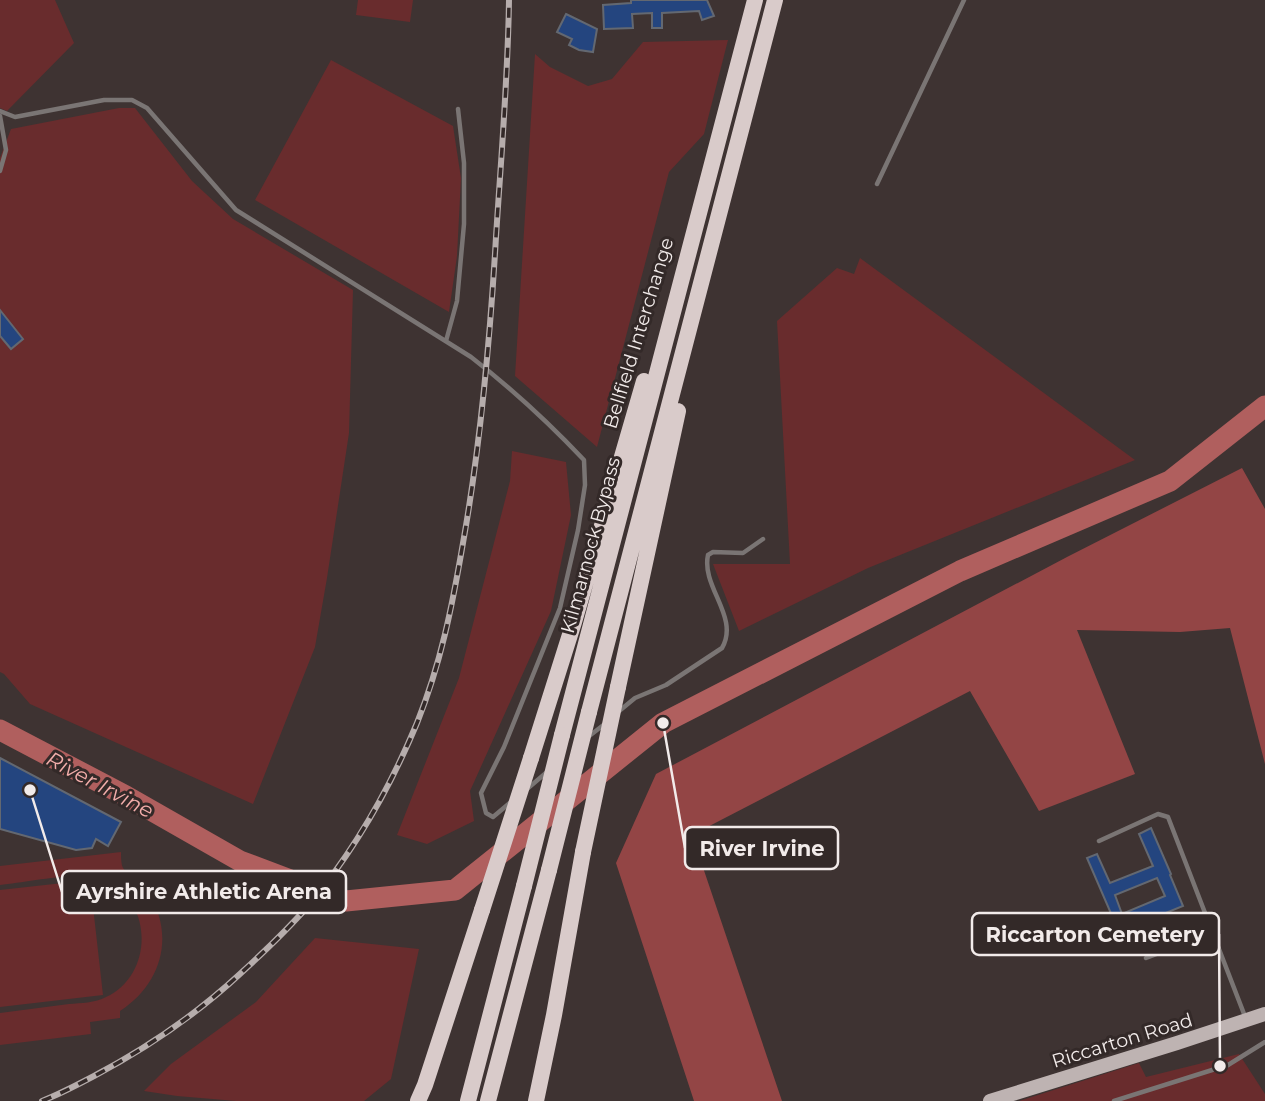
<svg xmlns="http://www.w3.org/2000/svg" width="1265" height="1101" font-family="Montserrat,sans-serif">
  <rect width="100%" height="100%" fill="#3e3332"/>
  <path fill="#692c2d" d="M 0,0 L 55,0 L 74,43 L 7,111 L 0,108 Z
    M 358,0 L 413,0 L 410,22 L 356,15 Z
    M 728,40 L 704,134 L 669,172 L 597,447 L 515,376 L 535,54 L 550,67 L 588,86 L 612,79 L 643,42 Z
    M 331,60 L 453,126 L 461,178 L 457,256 L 449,312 L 255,200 Z
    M 119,108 L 135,108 L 192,181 L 233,219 L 353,290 L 349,433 L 327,578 L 315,647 L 253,804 L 30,704 L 4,674 L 0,672 L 0,158 L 11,129 Z
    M 860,258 L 1135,460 L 868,568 L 739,631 L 713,564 L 790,564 L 777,321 L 837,268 L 854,274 Z
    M 512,451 L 566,462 L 571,515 L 551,611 L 470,791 L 474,821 L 427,844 L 397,835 L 459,678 L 510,481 Z
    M 121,852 C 121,856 121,864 123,868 C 125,872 141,884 147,891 C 176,934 162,984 120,1011 L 120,1018 L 90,1022 L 91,1034 L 0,1045 L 0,1013 C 23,1010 46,1007 69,1004 C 81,1003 95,1003 106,997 C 153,975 154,903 106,881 C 80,870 28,882 0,885 L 0,866 Z
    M 90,880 L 103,995 L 0,1007 L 0,890 Z
    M 315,938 L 419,949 L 391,1079 L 364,1101 L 236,1101 L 177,1096 L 144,1091 L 171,1064 L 256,1002 Z
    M 1239,1054 L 1265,1094 L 1265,1101 L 1019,1101 L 1139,1063 L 1146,1077 Z"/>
  <path fill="#934545" d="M 1242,468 L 1265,509 L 1265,764 L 1230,628 L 1180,632 L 1077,630 L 1135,774 L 1039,811 L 970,691 L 692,835 L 782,1101 L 694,1101 L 616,863 L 656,774 L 1067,557 Z"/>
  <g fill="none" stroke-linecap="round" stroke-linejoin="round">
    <path stroke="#b05f5e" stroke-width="21" d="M 0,730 L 126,796 L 240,861 L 346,901 L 455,890 L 663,723 L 960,571 L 1170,481 L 1265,406"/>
  </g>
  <path fill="#24457f" stroke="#636871" stroke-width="2" fill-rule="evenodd" d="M 631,0 L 707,0 L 714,16 L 702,20 L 699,11 L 662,13 L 662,28 L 652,28 L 652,13 L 632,14 L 633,28 L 604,29 L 603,5 L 631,3 Z
    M 566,14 L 597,29 L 593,52 L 579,50 L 569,45 L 572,39 L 557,32 Z
    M 0,310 L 23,339 L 11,349 L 0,336 Z
    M 0,758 L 121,822 L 108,846 L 96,839 L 92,848 L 76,850 L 0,829 Z
    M 1151,828 L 1171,874 L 1170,875 L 1183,906 L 1119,932 L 1087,858 L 1097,854 L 1110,883 L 1153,866 L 1139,834 ZM 1157,878 L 1165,896 L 1122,914 L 1115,895 Z"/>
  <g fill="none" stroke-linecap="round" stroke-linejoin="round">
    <path stroke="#7a7574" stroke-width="4.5" d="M 0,111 L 15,117 L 104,100 L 132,100 L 147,108 L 236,210 L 471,357 C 511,388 549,423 584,460 L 585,485 L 578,530 L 560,608 L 504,747 L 481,793 L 486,813 L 493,817 L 512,801
      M 0,116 L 6,150 L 0,171
      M 877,184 L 964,0
      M 446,341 L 457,301 L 464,224 L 464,163 L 458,109
      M 618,712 L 635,698 L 666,685 L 722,648 C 740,617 701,587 708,555 L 713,552 L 743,553 L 763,539
      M 588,737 L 606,723
      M 527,789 L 547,772
      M 1099,841 L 1158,814 L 1168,817 L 1246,1019
      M 1146,958 L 1213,933
      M 1114,1101 L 1228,1065 L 1265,1042"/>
    <path stroke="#beb3b2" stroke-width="14" d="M 990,1101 L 1177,1043 L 1265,1014"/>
    <path stroke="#d9cbca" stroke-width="16" d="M 618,687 L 678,411
      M 589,712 L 775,0
      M 562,735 L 755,0
      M 531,758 L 574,622 L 644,381
      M 418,1101 L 425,1085 L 482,910
      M 468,1101 L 524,886
      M 488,1101 L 549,870
      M 536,1101 L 554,1015 L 583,852"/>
    <defs>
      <path id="rail" d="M 42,1101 C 60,1094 77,1085 94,1076 C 147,1048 197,1014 241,973 C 264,952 288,929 309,905 C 354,851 390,788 417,723 C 441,663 452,607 463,543 C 481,442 490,340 496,237 C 501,158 508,79 509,0"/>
    </defs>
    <use href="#rail" stroke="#b6adac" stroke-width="6"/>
    <use href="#rail" stroke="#332928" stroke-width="3.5" stroke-dasharray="10" stroke-linecap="butt"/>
    <path stroke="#d9cbca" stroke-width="16" d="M 583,852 L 618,687
      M 549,870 L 589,712
      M 524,886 L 562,735
      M 482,910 L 531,758"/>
  </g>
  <g text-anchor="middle" stroke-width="6" stroke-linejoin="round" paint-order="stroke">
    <g font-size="19" fill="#f2ebea" stroke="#332928">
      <text transform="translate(638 333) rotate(-73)" y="7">Bellfield Interchange</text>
      <text transform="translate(590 545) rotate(-75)" y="7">Kilmarnock Bypass</text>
      <text transform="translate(1122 1040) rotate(-17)" y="7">Riccarton Road</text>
    </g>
    <g font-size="21" font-style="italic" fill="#f2adaa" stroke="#332928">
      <text transform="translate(100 785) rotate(28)" y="7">River Irvine</text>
    </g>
  </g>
  <path fill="none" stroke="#f2ebea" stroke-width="2.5" d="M663 723L685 848M30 790L62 892M1220 1066L1219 934"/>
  <g fill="#f2ebea" stroke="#332928" stroke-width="2.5">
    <circle cx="663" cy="723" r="7"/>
    <circle cx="30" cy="790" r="7"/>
    <circle cx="1220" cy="1066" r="7"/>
  </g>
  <g fill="#332928" stroke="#f2ebea" stroke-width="2.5">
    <rect x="685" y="827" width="153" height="42" rx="7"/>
    <rect x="62" y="871" width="284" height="42" rx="7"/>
    <rect x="972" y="913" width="247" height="42" rx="7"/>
  </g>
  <g font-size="21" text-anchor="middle" font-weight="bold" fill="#f2ebea">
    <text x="762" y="856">River Irvine</text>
    <text x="204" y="899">Ayrshire Athletic Arena</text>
    <text x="1095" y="942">Riccarton Cemetery</text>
  </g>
</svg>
